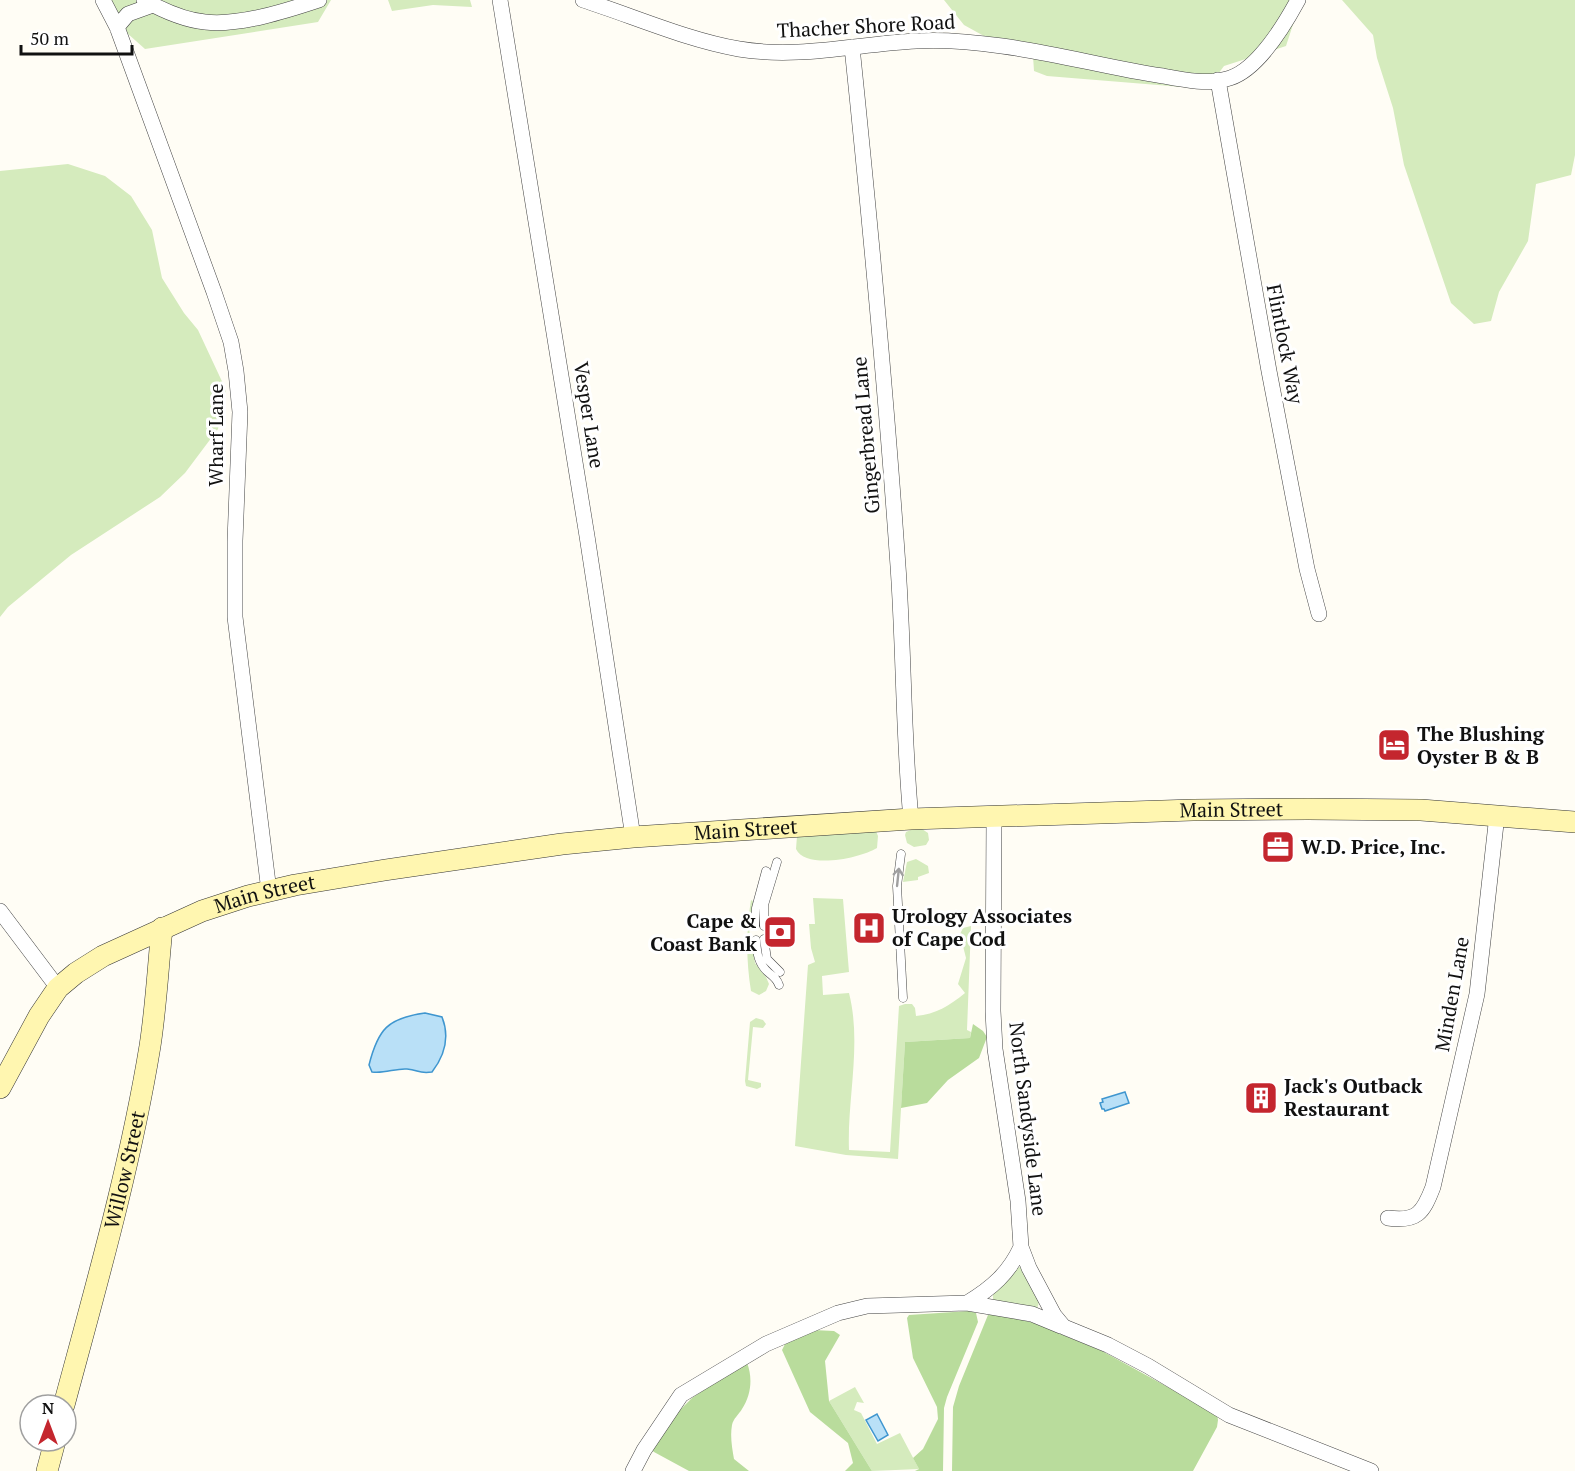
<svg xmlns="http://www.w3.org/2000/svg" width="1575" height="1471" font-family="'PT Serif',serif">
  <rect width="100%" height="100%" fill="#fffdf5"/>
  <path fill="#d5ebbd" d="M 96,0 L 331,0 L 318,22 L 145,49 L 100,9 Z
    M 388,0 L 470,0 L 472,7 L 433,5 L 392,11 Z
    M 944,0 L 1301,0 L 1286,46 L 1224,66 L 1207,89 L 1047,76 L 1034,71 L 1033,56 L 1013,52 L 964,25 Z
    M 1342,0 L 1575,0 L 1575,155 L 1571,175 L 1536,184 L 1528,241 L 1499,292 L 1491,321 L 1474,324 L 1451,303 L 1404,165 L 1393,108 L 1377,58 L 1373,35 Z
    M 68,164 L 105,176 L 131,196 L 152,230 L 162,278 L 184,313 L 198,330 L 226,390 L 218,429 L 185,473 L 160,497 L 71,555 L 8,607 L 0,617 L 0,171 Z
    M 913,829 L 922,829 L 928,833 L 929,840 L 926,845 L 914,847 L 907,843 L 905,835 L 906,832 Z
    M 876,831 L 878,836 L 877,848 C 861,858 806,870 796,849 L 797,836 Z
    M 916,859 L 928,866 L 929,873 L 918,877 L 918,880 L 903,882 L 907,862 Z
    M 813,898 L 843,899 L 849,972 L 822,976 L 823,995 L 849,993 C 862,1044 847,1099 849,1150 L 890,1152 L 899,1006 L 905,1004 L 912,1004 L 915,1008 L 916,1016 C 936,1014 949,1006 965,993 L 958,984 L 966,958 L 960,934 L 963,928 L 971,926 L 967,1030 L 971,1032 L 970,1038 L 905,1042 L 898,1159 L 846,1155 L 795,1146 L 808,965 L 815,962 L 811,948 L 809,924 L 815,924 Z
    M 751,900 L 754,902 L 751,926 L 749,926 L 750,939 L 752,940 L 755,963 L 766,977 L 769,984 L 766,991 L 759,995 L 751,991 C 746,961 746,930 751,900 Z
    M 756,1018 L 763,1020 L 766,1024 L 763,1028 L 753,1027 L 748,1080 L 761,1083 L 761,1087 L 757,1089 L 746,1086 L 745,1081 L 750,1022 Z
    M 1021,1267 L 1039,1302 L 1037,1309 L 993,1300 L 993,1295 L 1016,1268 Z
    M 855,1387 L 864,1403 L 857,1402 L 854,1410 L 861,1413 L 877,1444 L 900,1433 L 919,1469 L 872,1471 L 829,1401 Z"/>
  <path fill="#b9dc9c" d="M 973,1024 L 983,1031 L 987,1037 L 979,1058 L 948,1080 L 927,1103 L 901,1108 L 905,1042 L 970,1038 Z
    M 969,1311 L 976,1313 L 978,1322 L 947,1397 L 944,1408 L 943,1471 L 915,1471 L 919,1469 L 913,1458 L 923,1449 L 938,1419 L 937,1407 L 913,1358 L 907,1318 L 909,1315 Z
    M 998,1314 L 1034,1323 L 1102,1351 L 1217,1414 L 1218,1420 L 1217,1427 L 1193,1471 L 952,1471 L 953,1407 L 959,1386 L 988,1315 Z
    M 813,1330 L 834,1331 L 840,1335 L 825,1361 L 829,1401 L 872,1471 L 845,1471 L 853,1463 L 848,1443 L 810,1412 L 782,1350 L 785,1344 Z
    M 747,1363 C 753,1378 751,1395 742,1409 C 739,1414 733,1419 732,1425 C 730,1436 732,1448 734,1459 L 749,1471 L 689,1471 L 654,1452 L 651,1449 L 672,1418 L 692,1398 L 742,1364 Z"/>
  <path fill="#b9e0f7" stroke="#3f96cf" stroke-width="1.5" d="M 425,1013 L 442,1017 C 450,1037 445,1055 432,1072 C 418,1074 419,1070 407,1069 C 396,1068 384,1074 372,1072 L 369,1065 C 378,1029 388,1018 425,1013 Z
    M 1125,1092 L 1129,1103 L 1105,1111 L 1104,1109 L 1102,1109 L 1100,1103 L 1103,1102 L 1102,1099 Z
    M 877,1414 L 888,1435 L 878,1441 L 866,1420 Z"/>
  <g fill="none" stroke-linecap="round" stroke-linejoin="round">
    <defs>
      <path id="lane" d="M 901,854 L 897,886 L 903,998
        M 755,926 L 756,908 L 766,871
        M 764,926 L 764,905 L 777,862
        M 764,939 L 767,959 L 780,972
        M 756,940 C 757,953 758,964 769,973 C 774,977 777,979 779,985"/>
      <path id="street" d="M 103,0 L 117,27 L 214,292 L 231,342 L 236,371 L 240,412 L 235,541 L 235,617 L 269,891
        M 144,0 C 162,10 184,20 205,22 C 239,26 286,11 319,0
        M 500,0 L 587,536 L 633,837
        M 583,0 C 633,16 687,40 739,49 C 798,59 857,44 916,41 C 944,39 973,42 1002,46 C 1056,53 1109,68 1163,76 C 1184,80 1209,85 1230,78 C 1258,69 1285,24 1298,0
        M 117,27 L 128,14 L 153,5
        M 852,47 C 870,220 886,393 898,566 C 904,650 903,735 911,819
        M 1218,80 L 1269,371 L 1307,569 L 1319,614
        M 994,817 L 993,1011 L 995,1049 L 1018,1201 L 1021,1247 L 1029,1268 L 1054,1315 L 1064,1327 L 1108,1345 L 1148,1366 L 1229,1415 L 1371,1471
        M 0,911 L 58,988
        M 1388,1218 C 1417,1222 1423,1213 1433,1187 L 1477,994 L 1497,815
        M 967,1303 C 992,1288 1009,1273 1021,1247
        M 633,1471 L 644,1450 L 681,1395 L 766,1344 L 838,1313 L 867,1306 L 967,1303 L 1032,1314 L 1061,1326"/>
      <g id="secondary">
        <path id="s1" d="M 0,1088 L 39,1016 L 58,988 L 76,973 L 103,956 L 202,911 L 248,896 L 295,885 L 385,870 L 562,844 L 633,837 L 911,819 L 1193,810 L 1308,809 L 1421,810 L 1575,822"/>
        <path id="s2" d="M 64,1405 C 96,1286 130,1168 150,1046 C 156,1007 158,968 162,928"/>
        <path d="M 47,1471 L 55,1441"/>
      </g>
    </defs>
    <use href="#lane" stroke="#444" stroke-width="9"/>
    <use href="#street" stroke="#444" stroke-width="16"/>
    <use href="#secondary" stroke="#333" stroke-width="22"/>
    <use href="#lane" stroke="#fff" stroke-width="8"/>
    <use href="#street" stroke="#fff" stroke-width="15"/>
    <use href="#secondary" stroke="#fff6b0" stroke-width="21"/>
  </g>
  <defs><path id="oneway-shaft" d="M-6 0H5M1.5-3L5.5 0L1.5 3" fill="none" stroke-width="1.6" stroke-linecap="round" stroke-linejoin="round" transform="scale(1.5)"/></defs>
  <use stroke="#a0a0a0" href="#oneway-shaft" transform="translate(898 877) rotate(-84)"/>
  <defs>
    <symbol id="hotel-square" viewBox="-11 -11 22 22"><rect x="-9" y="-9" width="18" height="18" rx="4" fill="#c4262e" stroke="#fff"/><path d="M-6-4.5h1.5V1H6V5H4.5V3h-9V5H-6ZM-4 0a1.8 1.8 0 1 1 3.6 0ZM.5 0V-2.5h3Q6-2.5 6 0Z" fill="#fff"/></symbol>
    <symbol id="office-square" viewBox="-11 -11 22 22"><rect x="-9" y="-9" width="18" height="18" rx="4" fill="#c4262e" stroke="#fff"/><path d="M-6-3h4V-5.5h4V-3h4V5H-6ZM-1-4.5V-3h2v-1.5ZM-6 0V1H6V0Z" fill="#fff"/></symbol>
    <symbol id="hospital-square" viewBox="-11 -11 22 22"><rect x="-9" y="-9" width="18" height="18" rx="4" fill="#c4262e" stroke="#fff"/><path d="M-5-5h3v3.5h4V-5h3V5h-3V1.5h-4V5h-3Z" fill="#fff"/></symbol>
    <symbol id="bank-square" viewBox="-11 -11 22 22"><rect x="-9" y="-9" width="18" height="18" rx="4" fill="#c4262e" stroke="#fff"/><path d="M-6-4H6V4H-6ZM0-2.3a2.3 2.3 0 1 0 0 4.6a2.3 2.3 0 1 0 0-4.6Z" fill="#fff"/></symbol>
    <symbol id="building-square" viewBox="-11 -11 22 22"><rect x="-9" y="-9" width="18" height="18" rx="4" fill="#c4262e" stroke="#fff"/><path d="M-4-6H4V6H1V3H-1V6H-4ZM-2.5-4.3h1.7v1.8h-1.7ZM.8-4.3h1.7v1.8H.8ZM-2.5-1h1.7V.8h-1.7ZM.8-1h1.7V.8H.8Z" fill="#fff"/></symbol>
  </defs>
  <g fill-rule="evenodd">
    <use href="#hotel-square" x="1375" y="726" width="38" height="38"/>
    <use href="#office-square" x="1259" y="828" width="38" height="38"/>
    <use href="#hospital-square" x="850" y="909" width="38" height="38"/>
    <use href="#bank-square" x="761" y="913" width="38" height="38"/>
    <use href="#building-square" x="1242" y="1079" width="38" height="38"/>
  </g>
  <g text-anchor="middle" stroke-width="6" stroke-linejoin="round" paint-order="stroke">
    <g font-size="20" fill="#111" stroke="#fff">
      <text transform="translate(866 26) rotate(-3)" y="7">Thacher Shore Road</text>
      <text transform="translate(1285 344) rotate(79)" y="7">Flintlock Way</text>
      <text transform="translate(589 415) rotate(81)" y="7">Vesper Lane</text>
      <text transform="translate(216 435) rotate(-90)" y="7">Wharf Lane</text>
      <text transform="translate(866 435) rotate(-95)" y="7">Gingerbread Lane</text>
      <text dy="7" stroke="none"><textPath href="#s1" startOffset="1317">Main Street</textPath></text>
      <text dy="7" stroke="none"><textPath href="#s1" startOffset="831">Main Street</textPath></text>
      <text dy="7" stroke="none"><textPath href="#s1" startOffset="345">Main Street</textPath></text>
      <text transform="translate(1452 994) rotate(-80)" y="7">Minden Lane</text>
      <text transform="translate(1028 1119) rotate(83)" y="7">North Sandyside Lane</text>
      <text dy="7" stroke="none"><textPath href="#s2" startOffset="243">Willow Street</textPath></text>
    </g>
    <g font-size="20" font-weight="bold" fill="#111" stroke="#fff" text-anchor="start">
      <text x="1417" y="741">The Blushing<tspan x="1417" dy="23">Oyster B &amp; B</tspan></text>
      <text x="1301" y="854">W.D. Price, Inc.</text>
      <text x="892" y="923">Urology Associates<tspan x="892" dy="23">of Cape Cod</tspan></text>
      <text x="757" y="928" text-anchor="end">Cape &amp;<tspan x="757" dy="23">Coast Bank</tspan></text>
      <text x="1284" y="1093">Jack's Outback<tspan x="1284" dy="23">Restaurant</tspan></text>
    </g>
  </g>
  <g transform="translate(48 1423)"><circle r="28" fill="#ffffff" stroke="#a0a0a0" stroke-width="1.5"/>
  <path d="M0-4.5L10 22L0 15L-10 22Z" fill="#c4262e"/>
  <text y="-9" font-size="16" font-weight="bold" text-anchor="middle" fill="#111111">N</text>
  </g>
  <path d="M21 45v9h111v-9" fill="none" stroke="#111111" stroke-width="3"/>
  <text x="30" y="45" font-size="18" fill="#111111" stroke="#ffffff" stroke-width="4.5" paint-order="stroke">50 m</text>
</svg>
